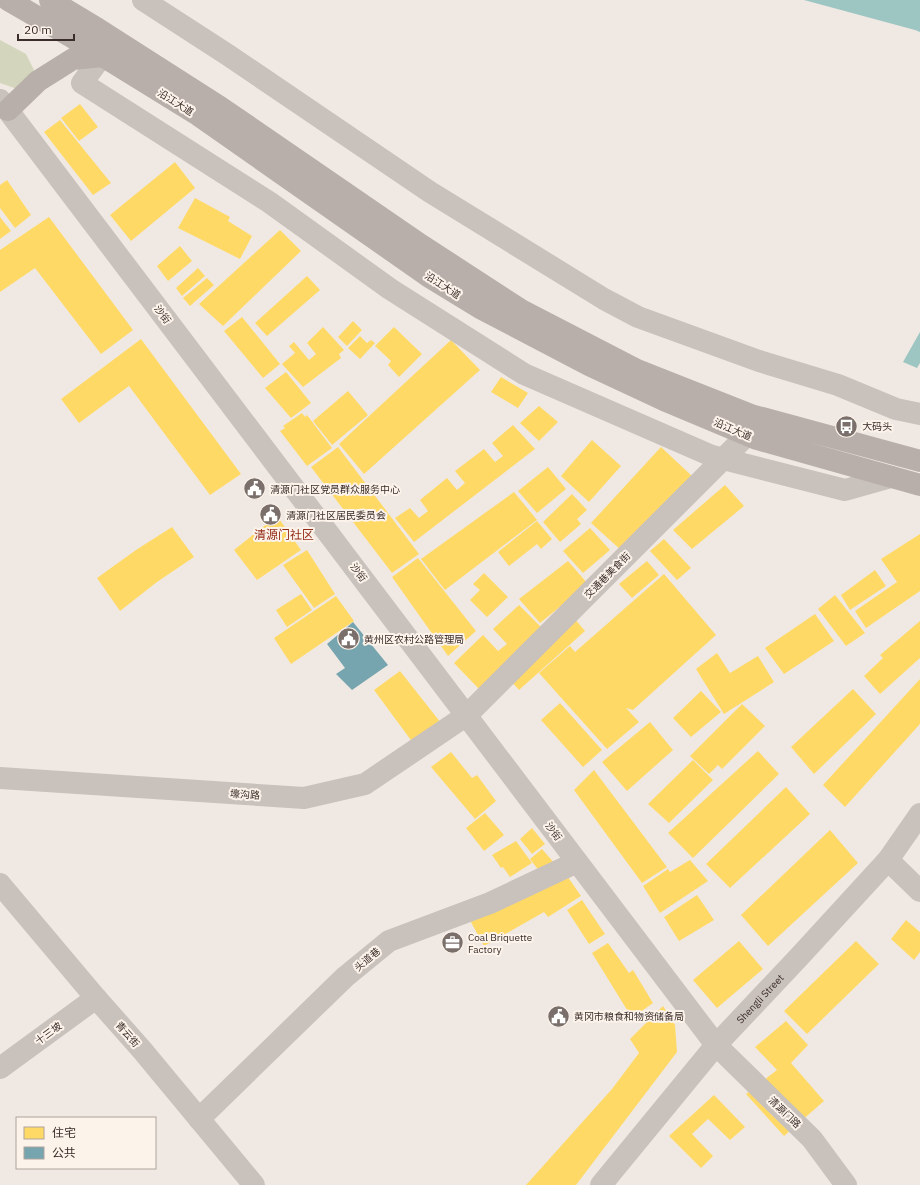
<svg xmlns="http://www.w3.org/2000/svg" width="920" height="1185" font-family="'IBM Plex Sans','Noto Sans SC',sans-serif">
  <rect width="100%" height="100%" fill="#f0e9e3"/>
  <path fill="#d3d6bc" d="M 0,40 L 26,54 L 34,70 L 20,90 L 0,83 Z"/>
  <path fill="#9dc5c2" d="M 804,0 L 920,0 L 920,32 L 915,30 Z
    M 920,332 L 920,363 L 917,368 L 903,362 Z"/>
  <path fill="#ffd966" d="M 80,104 L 98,127 L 79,141 L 61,118 Z
    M 60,120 L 111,183 L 93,195 L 44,132 Z
    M 175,162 L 195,188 L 131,241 L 110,215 Z
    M 7,180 L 31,215 L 15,228 L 0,208 L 0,185 Z
    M 195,198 L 230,217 L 228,221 L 252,236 L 240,259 L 178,228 Z
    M 0,217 L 11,231 L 0,239 Z
    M 49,217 L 133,330 L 101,354 L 35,268 L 0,292 L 0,250 Z
    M 280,230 L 301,251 L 223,326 L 199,304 Z
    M 180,246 L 192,261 L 168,281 L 157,266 Z
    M 198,268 L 205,276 L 182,296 L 176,288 Z
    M 307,276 L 320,290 L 267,336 L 255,323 Z
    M 207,278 L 214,285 L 190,306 L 183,298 Z
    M 242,317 L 280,364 L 263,378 L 224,331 Z
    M 353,321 L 362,330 L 347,346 L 338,337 Z
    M 323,327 L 344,350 L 339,354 L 341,358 L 303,387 L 282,364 L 295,353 L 289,346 L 294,342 L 309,360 L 316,354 L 307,343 Z
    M 394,327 L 422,354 L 399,377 L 388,365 L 391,361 L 375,346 Z
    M 360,336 L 367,343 L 371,340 L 375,343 L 360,359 L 348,348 Z
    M 141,339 L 241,474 L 210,495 L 129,386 L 79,423 L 61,399 Z
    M 451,340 L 480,370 L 364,474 L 339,444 Z
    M 286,372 L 311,403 L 291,418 L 265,388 Z
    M 501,377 L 528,393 L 518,408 L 491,392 Z
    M 348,391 L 368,415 L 332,445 L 313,421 Z
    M 539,406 L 558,422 L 539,441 L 520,423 Z
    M 302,413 L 305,417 L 307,415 L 332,448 L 307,466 L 280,431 L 285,428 L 283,426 Z
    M 513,425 L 535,449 L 414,542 L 395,518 L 410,508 L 419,518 L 428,511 L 420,500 L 447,478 L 457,490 L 465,483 L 455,471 L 484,449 L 495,462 L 503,456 L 492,443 Z
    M 592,440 L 621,466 L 589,502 L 561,476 Z
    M 338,447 L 419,554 L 392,573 L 311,467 Z
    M 661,447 L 693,477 L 622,551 L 591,523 Z
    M 548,467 L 566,489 L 537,513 L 518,491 Z
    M 725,485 L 744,506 L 692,549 L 673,530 Z
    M 514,492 L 537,520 L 445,590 L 421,559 Z
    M 572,494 L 587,510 L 577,519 L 581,524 L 560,542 L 543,522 Z
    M 277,516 L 301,550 L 257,580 L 234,550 Z
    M 537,521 L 552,539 L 541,549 L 537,544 L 509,566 L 498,552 Z
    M 172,527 L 194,557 L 157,582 L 120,611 L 97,578 L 136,550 Z
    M 590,528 L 610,550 L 583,573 L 563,551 Z
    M 920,534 L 920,591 L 866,628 L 855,611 L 897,582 L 881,559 Z
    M 664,539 L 691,568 L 677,580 L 650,551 Z
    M 307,550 L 335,594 L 314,608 L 283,565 Z
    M 418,558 L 476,631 L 448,656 L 392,577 Z
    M 568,561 L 588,584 L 540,623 L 519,599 Z
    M 647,561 L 659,575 L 632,598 L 619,584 Z
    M 875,570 L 886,586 L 850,610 L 841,595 Z
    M 484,573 L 508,597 L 487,617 L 470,600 L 480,590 L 473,584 Z
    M 664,574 L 716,635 L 633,710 L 626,708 L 639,722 L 607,749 L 539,673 L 570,646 L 575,652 Z
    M 301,594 L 312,610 L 287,627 L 276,610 Z
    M 835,595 L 865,633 L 846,646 L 818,609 Z
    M 336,596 L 354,621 L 291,664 L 274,638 Z
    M 519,605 L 543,629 L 479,689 L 454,663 L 483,635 L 498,651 L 507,644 L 493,629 Z
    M 815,614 L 834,641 L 784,674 L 765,648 Z
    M 574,618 L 585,631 L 519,690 L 509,679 Z
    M 920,621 L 920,658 L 880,694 L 864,676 L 883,658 L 880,655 Z
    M 717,653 L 730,673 L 758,656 L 774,682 L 724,714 L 696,669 Z
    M 400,671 L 445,728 L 416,747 L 374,690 Z
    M 920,679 L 920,724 L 845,807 L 823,785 Z
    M 853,689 L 876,714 L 814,774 L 791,747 Z
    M 701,691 L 721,712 L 691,737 L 673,718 Z
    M 560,703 L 602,750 L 583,767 L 541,720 Z
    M 742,704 L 765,726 L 722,769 L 718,765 L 709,774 L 690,756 Z
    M 650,722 L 673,750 L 627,791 L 602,762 Z
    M 758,751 L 779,774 L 693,858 L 668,833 Z
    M 451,752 L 472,778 L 477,775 L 496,801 L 475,819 L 431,767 Z
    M 693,760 L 713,780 L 669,823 L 648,804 Z
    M 594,770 L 667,867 L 642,883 L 574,790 Z
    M 786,787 L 810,814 L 730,888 L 706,864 Z
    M 485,813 L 504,835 L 484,851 L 466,828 Z
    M 532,828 L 545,844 L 532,854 L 520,839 Z
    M 830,830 L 858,863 L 768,946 L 741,915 Z
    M 516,841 L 532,863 L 510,877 L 503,867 L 501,868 L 492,855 Z
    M 542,849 L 556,865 L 543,876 L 530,859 Z
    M 690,860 L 708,881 L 660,913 L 643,886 L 668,869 L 670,872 Z
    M 563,870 L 581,896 L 548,917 L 544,912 L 484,946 L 466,913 Z
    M 697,895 L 714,920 L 679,941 L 664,917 Z
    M 582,900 L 605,934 L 589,944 L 567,910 Z
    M 906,920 L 920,932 L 920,952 L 914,960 L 891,939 Z
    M 739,941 L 763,969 L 717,1008 L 693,980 Z
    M 856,941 L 879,964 L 807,1034 L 784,1011 Z
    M 608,943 L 629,973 L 633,970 L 653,1003 L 632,1018 L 592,953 Z
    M 663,1006 L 675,1025 L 677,1052 L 576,1185 L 526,1185 L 612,1089 L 639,1053 L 630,1039 Z
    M 786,1021 L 808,1045 L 791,1063 L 824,1101 L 784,1136 L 746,1094 L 777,1070 L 755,1047 Z
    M 714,1095 L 745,1127 L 730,1140 L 708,1119 L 692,1134 L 713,1156 L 701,1168 L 669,1136 Z"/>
  <path fill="#76a5af" d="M 353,622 L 388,665 L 352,690 L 336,674 L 345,668 L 327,644 Z"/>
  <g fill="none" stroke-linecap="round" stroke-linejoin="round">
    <g stroke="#c9c1bc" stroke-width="22">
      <path d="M 143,0 L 228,55 L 430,192 L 604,299 L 638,317 L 759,361 L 838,385 L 896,409 L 920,414"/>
      <path d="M 102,56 L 82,83 L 269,202 L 390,289 L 524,374 L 712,456 L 845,490 L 891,477"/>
      <path d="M 0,100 L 716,1045 L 812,1139 L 846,1185"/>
      <path d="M 0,778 L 304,798 L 365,784 L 467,715 L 747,435"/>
      <path d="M 888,860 L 920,891"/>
      <path d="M 0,884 L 96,998 L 142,1050 L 254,1185"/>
      <path d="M 0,1068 L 96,998"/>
      <path d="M 199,1119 L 345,977 L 389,941 L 490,903 L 577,862"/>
      <path id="s1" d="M 601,1185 L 716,1045 L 799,957 L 888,860 L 920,814"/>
    </g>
    <path stroke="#b8afab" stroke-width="22" d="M 8,0 L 70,36 L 198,115 L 428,276 L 482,309 L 589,365 L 664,400 L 757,439 L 920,485
      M 50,0 L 98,29 L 220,107 L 421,245 L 521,310 L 637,370 L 751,415 L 920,461
      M 8,110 L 38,81 L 73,59 L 102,56"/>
  </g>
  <defs>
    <symbol id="bus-disc" viewBox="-11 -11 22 22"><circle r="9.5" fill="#7a6f6a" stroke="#fcf3eb"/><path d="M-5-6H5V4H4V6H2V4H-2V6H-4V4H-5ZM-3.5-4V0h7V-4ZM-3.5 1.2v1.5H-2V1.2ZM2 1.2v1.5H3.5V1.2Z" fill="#fff"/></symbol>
    <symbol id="civic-disc" viewBox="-11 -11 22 22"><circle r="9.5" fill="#7a6f6a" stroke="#fcf3eb"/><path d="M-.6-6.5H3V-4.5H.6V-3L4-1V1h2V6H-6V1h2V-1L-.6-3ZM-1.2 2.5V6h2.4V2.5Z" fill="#fff"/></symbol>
    <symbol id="office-disc" viewBox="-11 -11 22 22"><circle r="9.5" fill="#7a6f6a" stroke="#fcf3eb"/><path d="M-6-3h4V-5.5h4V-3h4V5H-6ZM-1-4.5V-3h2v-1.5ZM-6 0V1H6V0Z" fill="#fff"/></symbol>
  </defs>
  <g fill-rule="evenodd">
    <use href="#bus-disc" x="834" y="414" width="25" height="25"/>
    <use href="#civic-disc" x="242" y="476" width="25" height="25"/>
    <use href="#civic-disc" x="258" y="502" width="25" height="25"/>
    <use href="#civic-disc" x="336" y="626" width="25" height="25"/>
    <use href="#office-disc" x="440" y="930" width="25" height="25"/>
    <use href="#civic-disc" x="546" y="1004" width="25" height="25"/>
  </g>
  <g text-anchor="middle" stroke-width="4" stroke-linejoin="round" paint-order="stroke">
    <g font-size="10" fill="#3b2d29" stroke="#fcf3eb">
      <text transform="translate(176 102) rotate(32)" y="4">沿江大道</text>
      <text transform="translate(443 285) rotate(33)" y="4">沿江大道</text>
      <text transform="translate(163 314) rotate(53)" y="4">沙街</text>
      <text transform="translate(733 429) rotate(23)" y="4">沿江大道</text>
      <text transform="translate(359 572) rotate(53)" y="4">沙街</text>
      <text transform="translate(607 575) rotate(-45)" y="4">交通巷美食街</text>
      <text transform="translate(245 794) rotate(4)" y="4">壕沟路</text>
      <text transform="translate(554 831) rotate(53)" y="4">沙街</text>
      <text transform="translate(367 959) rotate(-40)" y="4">头道巷</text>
      <text dy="4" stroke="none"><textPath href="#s1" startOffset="245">Shengli Street</textPath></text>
      <text transform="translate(48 1033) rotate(-36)" y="4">十三坡</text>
      <text transform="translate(128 1034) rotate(48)" y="4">青云街</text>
      <text transform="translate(785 1112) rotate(44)" y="4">清源门路</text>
    </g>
    <g font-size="10" fill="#3b2d29" stroke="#fcf3eb" text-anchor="start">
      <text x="862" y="430">大码头</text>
      <text x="270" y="493">清源门社区党员群众服务中心</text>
      <text x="286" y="519">清源门社区居民委员会</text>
      <text x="364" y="643">黄州区农村公路管理局</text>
      <text x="468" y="941">Coal Briquette<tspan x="468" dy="12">Factory</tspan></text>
      <text x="574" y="1020">黄冈市粮食和物资储备局</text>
    </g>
    <g font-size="12" fill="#942c18" stroke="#fcf3eb">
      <text x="284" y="539">清源门社区</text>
    </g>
  </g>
  <rect x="16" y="1117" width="140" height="52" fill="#fcf3eb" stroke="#afa49d"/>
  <rect x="24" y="1127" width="20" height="12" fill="#ffd966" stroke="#afa49d"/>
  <text x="52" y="1137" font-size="12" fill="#3b2d29">住宅</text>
  <rect x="24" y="1147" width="20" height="12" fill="#76a5af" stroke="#afa49d"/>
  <text x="52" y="1157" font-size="12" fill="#3b2d29">公共</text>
  <path d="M18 34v6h56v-6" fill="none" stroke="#3b2d29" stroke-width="2"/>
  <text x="24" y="34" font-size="12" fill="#3b2d29" stroke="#fcf3eb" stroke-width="3" paint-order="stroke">20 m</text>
</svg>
